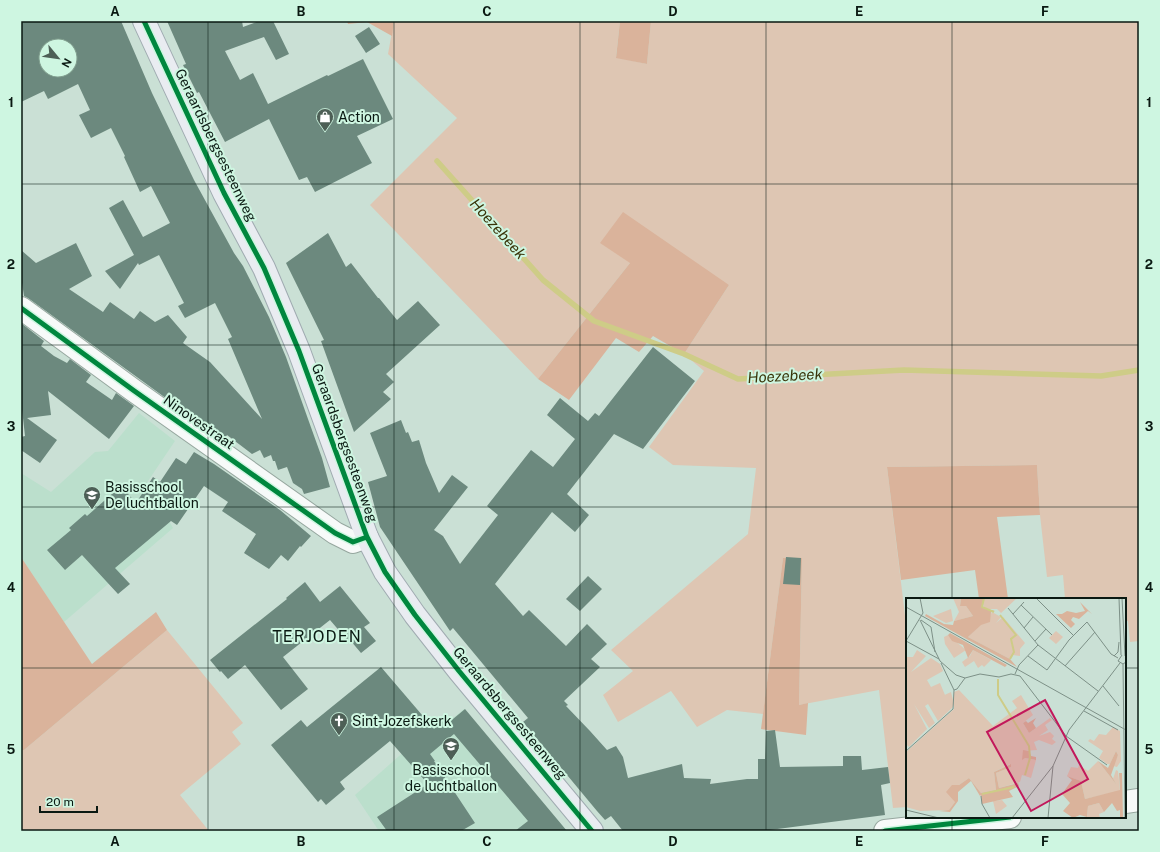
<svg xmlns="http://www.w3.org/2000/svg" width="1160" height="852" font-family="'Public Sans',sans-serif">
  <rect width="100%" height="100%" fill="#cae0d5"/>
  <path fill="#bbdfcc" d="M 139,413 L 175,441 L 146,484 L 153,492 L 173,528 L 64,622 L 21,557 L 21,473 L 51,492 L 95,452 L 108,451 Z
    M 464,709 L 567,831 L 379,831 L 355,795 L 433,726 L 435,728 L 444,720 L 447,723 Z"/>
  <path fill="#dec6b3" d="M 394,21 L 620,21 L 616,57 L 647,64 L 651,21 L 1139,21 L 1139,641 L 1130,642 L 1128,621 L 1125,621 L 1125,599 L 1065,599 L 1063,575 L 1047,577 L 1040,515 L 1037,465 L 887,467 L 907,632 L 907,807 L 893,808 L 879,690 L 799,705 L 802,558 L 783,558 L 763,714 L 727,710 L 697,727 L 671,691 L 618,722 L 603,695 L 633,671 L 611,650 L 748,534 L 756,468 L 673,465 L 649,447 L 704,371 L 684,354 L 729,285 L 630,263 L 538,379 L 370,205 L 457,118 L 388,54 Z
    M 167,630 L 243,723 L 232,732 L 241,744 L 180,795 L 209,831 L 21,831 L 21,750 L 24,750 Z"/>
  <path fill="#dab39b" d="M 347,21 L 394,21 L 392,36 L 367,22 L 348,24 Z
    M 620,21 L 651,21 L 647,64 L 616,58 Z
    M 623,212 L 729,285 L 684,354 L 653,336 L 639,352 L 616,338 L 569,400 L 538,379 L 630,263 L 600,243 Z
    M 1037,465 L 1040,515 L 997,517 L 1008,599 L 979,599 L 975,570 L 901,580 L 887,467 Z
    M 21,557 L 92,664 L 156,612 L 167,630 L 24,750 L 21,750 Z
    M 783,558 L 802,558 L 799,705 L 808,703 L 806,735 L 761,729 Z"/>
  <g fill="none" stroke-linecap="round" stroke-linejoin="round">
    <path stroke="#cecc87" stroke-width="5.5" d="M 437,161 L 543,280 L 594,321 L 684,354 L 738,379 L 904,370 L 1101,376 L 1139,370"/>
  </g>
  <path fill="#6c897e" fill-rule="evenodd" d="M 21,21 L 121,21 L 152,93 L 194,180 L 234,253 L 243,266 L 269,317 L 286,357 L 308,419 L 322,458 L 330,487 L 304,494 L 302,489 L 293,483 L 287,467 L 278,470 L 275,461 L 273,461 L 271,455 L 264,458 L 260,450 L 252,454 L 227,435 L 225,438 L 186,411 L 185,412 L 28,298 L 24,296 L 21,276 L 21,250 L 36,263 L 76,243 L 92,276 L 69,289 L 103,312 L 110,302 L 134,319 L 140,311 L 155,322 L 168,315 L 187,337 L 183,343 L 210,362 L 262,419 L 228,339 L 232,337 L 215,303 L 185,318 L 178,306 L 184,303 L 159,255 L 139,265 L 138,263 L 120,289 L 105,271 L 134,255 L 109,208 L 123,200 L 143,237 L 170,223 L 151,186 L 140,192 L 124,157 L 125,156 L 111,128 L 91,138 L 79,115 L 90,110 L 78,84 L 48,99 L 44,91 L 21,102 ZM 46,46 L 70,46 L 70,70 L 46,70 Z
    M 167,21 L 242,21 L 243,27 L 259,21 L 273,21 L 289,54 L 276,60 L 264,37 L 225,51 L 240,80 L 253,73 L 268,104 L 327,75 L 328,76 L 363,59 L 393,119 L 357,136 L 372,163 L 315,192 L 307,177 L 299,180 L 269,119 L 225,142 L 199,92 L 197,93 L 183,65 L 186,64 Z
    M 369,27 L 380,44 L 366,53 L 355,36 Z
    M 328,233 L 346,267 L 351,263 L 378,298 L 379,298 L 397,320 L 418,301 L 440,325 L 386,374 L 394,382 L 383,392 L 391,399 L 354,432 L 321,341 L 324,340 L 286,263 Z
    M 21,323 L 44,341 L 41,346 L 54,356 L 67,363 L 70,359 L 91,375 L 86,382 L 112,400 L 116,393 L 134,406 L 109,439 L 48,391 L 51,415 L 27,418 L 57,440 L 40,463 L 21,450 L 21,437 L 25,436 L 21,400 Z
    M 653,347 L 695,381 L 643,449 L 614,434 L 567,494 L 589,515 L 575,532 L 552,512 L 495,584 L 523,616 L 529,610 L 566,646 L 587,624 L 607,644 L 591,659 L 600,667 L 564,701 L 568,705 L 566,706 L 590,731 L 607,750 L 616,746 L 623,757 L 628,778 L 682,764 L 684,778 L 711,779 L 710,784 L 747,779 L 758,779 L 758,759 L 765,759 L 766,731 L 775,730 L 780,767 L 843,766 L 843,756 L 861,756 L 862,770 L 888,767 L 890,783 L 881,785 L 885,815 L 762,831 L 623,831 L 611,816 L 605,820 L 597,811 L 523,722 L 528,718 L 453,628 L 450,631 L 380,527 L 368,482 L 387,476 L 370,433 L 401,420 L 406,433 L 408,432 L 412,442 L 419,440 L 426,463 L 439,493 L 452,475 L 468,487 L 434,530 L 443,536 L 460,564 L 498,515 L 487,506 L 531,450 L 553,467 L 575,439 L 547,415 L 560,398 L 588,421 L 595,413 L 599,416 Z
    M 194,452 L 214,464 L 280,510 L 311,536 L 301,547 L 300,546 L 288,561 L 281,555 L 269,569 L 244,553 L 256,534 L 222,511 L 228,502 L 204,486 L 177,525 L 171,521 L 115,568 L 130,584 L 118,594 L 82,555 L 65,570 L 47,550 L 71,530 L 69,528 L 85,514 L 87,516 L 121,486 L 136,503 L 153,477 L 160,482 L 176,458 L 186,464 Z
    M 786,557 L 801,558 L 800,585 L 783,584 Z
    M 588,576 L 602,589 L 580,611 L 566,599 Z
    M 305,582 L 320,602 L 340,586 L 370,623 L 364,627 L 376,641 L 361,653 L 350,640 L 348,641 L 330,620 L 283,657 L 308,689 L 281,710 L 245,665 L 228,679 L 221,671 L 220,672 L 210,660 L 287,599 L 286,598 Z
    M 381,667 L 434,729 L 444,720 L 447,724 L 465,709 L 567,831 L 515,831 L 528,821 L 454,734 L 430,754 L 435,761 L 434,761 L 475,823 L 461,831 L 387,831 L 377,817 L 428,784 L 390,741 L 340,782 L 345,789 L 326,805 L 321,799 L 318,802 L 271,745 L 301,720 L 307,727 Z"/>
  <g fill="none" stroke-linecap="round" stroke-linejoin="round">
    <defs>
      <path id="minor" d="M 21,308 L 133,390 L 335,533 L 353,542 L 367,537
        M 1125,802 L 1139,800
        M 885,831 L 1010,817"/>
      <path id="major" d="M 144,21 L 224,193 L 264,268 L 299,351 L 367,537 L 385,572 L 415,615 L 459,671 L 592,831"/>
    </defs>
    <use href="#minor" stroke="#96a79f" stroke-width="24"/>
    <use href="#major" stroke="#a0abb1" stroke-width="24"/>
    <use href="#minor" stroke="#f7faf9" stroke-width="22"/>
    <use href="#major" stroke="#e9ecf1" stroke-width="22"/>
    <defs>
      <path id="cycleway" d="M 144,21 L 224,193 L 264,268 L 299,351 L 367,537 L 385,572 L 415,615 L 459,671 L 592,831
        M 21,308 L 133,390 L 335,533 L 353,542 L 367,537
        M 885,831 L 1010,817"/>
    </defs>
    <use href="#cycleway" stroke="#cef6e1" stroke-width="8"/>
    <use href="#cycleway" stroke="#00873e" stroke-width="5"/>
  </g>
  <path fill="none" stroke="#0a1912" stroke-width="1" stroke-opacity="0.55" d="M 208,21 L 208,831M 394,21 L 394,831M 580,21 L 580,831M 766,21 L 766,831M 952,21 L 952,599M 21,184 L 1139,184M 21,345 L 1139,345M 21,507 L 1139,507M 21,668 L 907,668M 1125,668 L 1139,668M 952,817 L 952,831"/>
  <defs>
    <symbol id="shop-pin" viewBox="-11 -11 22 30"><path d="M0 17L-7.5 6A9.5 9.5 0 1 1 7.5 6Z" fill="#4d5f56" stroke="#cef6e1"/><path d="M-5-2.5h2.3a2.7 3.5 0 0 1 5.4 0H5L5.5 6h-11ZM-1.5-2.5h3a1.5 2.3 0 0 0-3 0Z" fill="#fff"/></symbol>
    <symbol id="school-pin" viewBox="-11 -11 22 30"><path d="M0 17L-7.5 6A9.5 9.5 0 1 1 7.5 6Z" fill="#4d5f56" stroke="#cef6e1"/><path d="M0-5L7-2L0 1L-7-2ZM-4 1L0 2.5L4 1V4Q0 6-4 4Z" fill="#fff"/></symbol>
    <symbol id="church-pin" viewBox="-11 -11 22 30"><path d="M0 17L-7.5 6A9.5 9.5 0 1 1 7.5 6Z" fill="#4d5f56" stroke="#cef6e1"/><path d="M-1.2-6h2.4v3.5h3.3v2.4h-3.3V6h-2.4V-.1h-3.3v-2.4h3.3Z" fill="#fff"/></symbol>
  </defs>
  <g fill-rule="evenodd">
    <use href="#shop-pin" x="315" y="107" width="20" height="27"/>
    <use href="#school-pin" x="82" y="485" width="20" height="27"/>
    <use href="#church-pin" x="329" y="711" width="20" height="27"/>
    <use href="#school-pin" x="441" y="736" width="20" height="27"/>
  </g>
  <g text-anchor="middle" stroke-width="4" stroke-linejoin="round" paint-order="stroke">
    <g font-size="14" fill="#0a1912" stroke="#cef6e1" text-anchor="start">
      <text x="338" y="122">Action</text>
      <text x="105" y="492">Basisschool<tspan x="105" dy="16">De luchtballon</tspan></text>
      <text x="352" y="726">Sint-Jozefskerk</text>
      <text x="451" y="775" text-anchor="middle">Basisschool<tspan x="451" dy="16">de luchtballon</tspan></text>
    </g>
    <g font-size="14" fill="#0a1912" stroke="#cef6e1">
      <text transform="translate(216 145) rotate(64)" y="5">Geraardsbergsesteenweg</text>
      <text transform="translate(199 422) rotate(35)" y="5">Ninovestraat</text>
      <text transform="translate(345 443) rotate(70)" y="5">Geraardsbergsesteenweg</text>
      <text transform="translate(510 713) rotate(50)" y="5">Geraardsbergsesteenweg</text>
    </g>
    <g font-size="15" font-style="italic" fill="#393409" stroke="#cef6e1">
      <text transform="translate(498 229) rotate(48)" y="5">Hoezebeek</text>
      <text transform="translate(785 376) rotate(-3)" y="5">Hoezebeek</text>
    </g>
    <g font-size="16" letter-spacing="1" fill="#0a1912" stroke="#cef6e1">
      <text x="317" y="642">TERJODEN</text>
    </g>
  </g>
  <g transform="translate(906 598)">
    <rect width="220" height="220" fill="#cae0d5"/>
    <path d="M 47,0 L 55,0 L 54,8 L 60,8 L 67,18 L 48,23 L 53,14 ZM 78,0 L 111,0 L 95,15 L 91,11 L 78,11 ZM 45,11 L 47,23 L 40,25 L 27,18 ZM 86,14 L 95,19 L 90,25 L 97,19 L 119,45 L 114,51 L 114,58 L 107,57 L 104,61 L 62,39 L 75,26 L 81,24 ZM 150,33 L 157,39 L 150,46 L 143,40 ZM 42,37 L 60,52 L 48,60 L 39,46 L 38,39 ZM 11,52 L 20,58 L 5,74 L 25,60 L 34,66 L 37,73 L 21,82 L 25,89 L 34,85 L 39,97 L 30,101 L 45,94 L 48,106 L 46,110 L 32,123 L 22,106 L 19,108 L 29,125 L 23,130 L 8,106 L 21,131 L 3,149 L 0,146 L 0,59 L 7,59 ZM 67,52 L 85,62 L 78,69 L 76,67 L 72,70 L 68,63 L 59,69 L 56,64 L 64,58 ZM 53,92 L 87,128 L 111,110 L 106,103 L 115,97 L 127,117 L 117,125 L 123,135 L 144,120 L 146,122 L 139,127 L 142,132 L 133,138 L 144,134 L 148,138 L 146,141 L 150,144 L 146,147 L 133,142 L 128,144 L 131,152 L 117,153 L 119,160 L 130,162 L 125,180 L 116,177 L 114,184 L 93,190 L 90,175 L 105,169 L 104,166 L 88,174 L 90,192 L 75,195 L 63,180 L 53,187 L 49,204 L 43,212 L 14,213 L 0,209 L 0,154 L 48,111 L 48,94 ZM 207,129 L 214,133 L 215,163 L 211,169 L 207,168 L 212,157 L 210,153 L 204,166 L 201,166 L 193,160 L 197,153 L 182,143 L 184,141 L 188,143 L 193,136 L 200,137 ZM 192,163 L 210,186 L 207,181 L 210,172 L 212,173 L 214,193 L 179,201 L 175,183 L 161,178 L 165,169 L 172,170 L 173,167 L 182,173 ZM 96,202 L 101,208 L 90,216 L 87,203 ZM 193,205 L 198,214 L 193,216 L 194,220 L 181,220 L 182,208 Z" fill="#dec6b3"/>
    <path d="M 55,0 L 78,0 L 77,10 L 89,13 L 85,14 L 84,24 L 75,27 L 62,39 L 104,61 L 111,69 L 19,18 L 20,16 L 38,26 L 47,27 L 48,23 L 67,18 L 60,8 L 54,8 ZM 174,4 L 186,16 L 182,13 L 173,21 L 167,19 L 165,22 L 169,26 L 165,30 L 150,16 L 156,16 L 161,13 L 170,15 L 179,13 ZM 44,35 L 101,67 L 99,69 L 67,52 L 62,60 L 57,47 L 46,43 L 42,37 ZM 130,120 L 127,125 L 130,130 L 123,135 L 117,125 L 120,123 L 122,125 ZM 117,152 L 123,153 L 125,158 L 130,159 L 130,162 L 119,160 L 116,162 ZM 210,153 L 212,157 L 205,177 L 210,186 L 192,163 L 202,170 ZM 105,166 L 105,169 L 90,175 L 93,190 L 112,185 L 113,188 L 103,193 L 107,199 L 76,206 L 75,197 L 74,198 L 65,183 L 52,194 L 52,203 L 44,214 L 33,213 L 43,212 L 49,204 L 40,194 L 46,187 L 53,187 L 63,180 L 75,195 L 90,192 L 88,174 ZM 213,175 L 216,175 L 217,220 L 214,220 L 214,212 L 211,213 L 206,205 L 198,214 L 193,205 L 182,208 L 181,219 L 174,217 L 167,220 L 157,213 L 164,205 L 156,196 L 166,182 L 161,178 L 175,183 L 179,201 L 214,192 Z" fill="#dab39b"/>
    <path fill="none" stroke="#cecc87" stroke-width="2" d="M 66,0 L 78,0 L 76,9 L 88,14M 94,17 L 110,37 L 105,41 L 108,54 L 104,61M 92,81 L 92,97 L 123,148 L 124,160 L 119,177M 76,196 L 108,189"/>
    <path fill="none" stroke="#7d9087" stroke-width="1" d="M 213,0 L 215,57M 216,0 L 219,58M 131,1 L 167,37M 115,7 L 146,37M 0,9 L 220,132M 102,10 L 132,47 L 192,93M 107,16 L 118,4M 14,22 L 34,63 L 50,77 L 59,80 L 74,76 L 93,79 L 105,76 L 114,78 L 160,138 L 201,167M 15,22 L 25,29 L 29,54M 118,30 L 127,19M 0,43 L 17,15 L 14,0M 0,43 L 33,61M 129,43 L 140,31M 216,57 L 212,63 L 217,66 L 220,64M 122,58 L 141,72 L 163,42 L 181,24 L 205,56 L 212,60M 208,58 L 212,54 L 213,44M 35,65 L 48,92M 217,66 L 219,220M 159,68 L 189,34M 109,76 L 113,67 L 132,47M 220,77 L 220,142M 197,88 L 213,108M 48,92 L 51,91 L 59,80M 178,113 L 212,132M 0,153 L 47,111 L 48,92M 75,198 L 76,206 L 84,220M 0,212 L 33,220M 106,220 L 147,168 L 163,132 L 214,65M 142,220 L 147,168"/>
    <path fill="#c2185b" fill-opacity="0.15" stroke="#c2185b" stroke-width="2" d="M 139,102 L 182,181 L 125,213 L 81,134 Z"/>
    <rect width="220" height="220" fill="none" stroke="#0a1912" stroke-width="2"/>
  </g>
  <rect width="1160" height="852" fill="none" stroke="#cef6e1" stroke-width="44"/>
  <g transform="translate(58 58) rotate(119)"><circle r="19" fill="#cef6e1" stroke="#809e8e"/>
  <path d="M0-3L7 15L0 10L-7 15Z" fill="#4d5f56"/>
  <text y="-6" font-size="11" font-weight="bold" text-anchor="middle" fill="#0a1912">N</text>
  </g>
  <path d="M40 806v6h57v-6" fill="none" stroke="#0a1912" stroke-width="2"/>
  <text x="46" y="806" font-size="12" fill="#0a1912" stroke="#cef6e1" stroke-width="3" paint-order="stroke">20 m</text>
  <rect x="22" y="22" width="1116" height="808" fill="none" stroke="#0a1912" stroke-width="1.5"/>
  <g font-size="13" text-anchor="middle" font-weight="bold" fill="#0a1912">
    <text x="115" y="16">A</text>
    <text x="301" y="16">B</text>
    <text x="487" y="16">C</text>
    <text x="673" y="16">D</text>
    <text x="859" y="16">E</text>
    <text x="1045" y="16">F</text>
    <text x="11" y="107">1</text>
    <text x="1149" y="107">1</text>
    <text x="11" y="269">2</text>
    <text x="1149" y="269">2</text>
    <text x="11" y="431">3</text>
    <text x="1149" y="431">3</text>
    <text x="11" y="592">4</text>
    <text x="1149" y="592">4</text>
    <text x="11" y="754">5</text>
    <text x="1149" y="754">5</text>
    <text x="115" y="846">A</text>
    <text x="301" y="846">B</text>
    <text x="487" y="846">C</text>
    <text x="673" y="846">D</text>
    <text x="859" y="846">E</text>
    <text x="1045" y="846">F</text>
  </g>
</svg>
